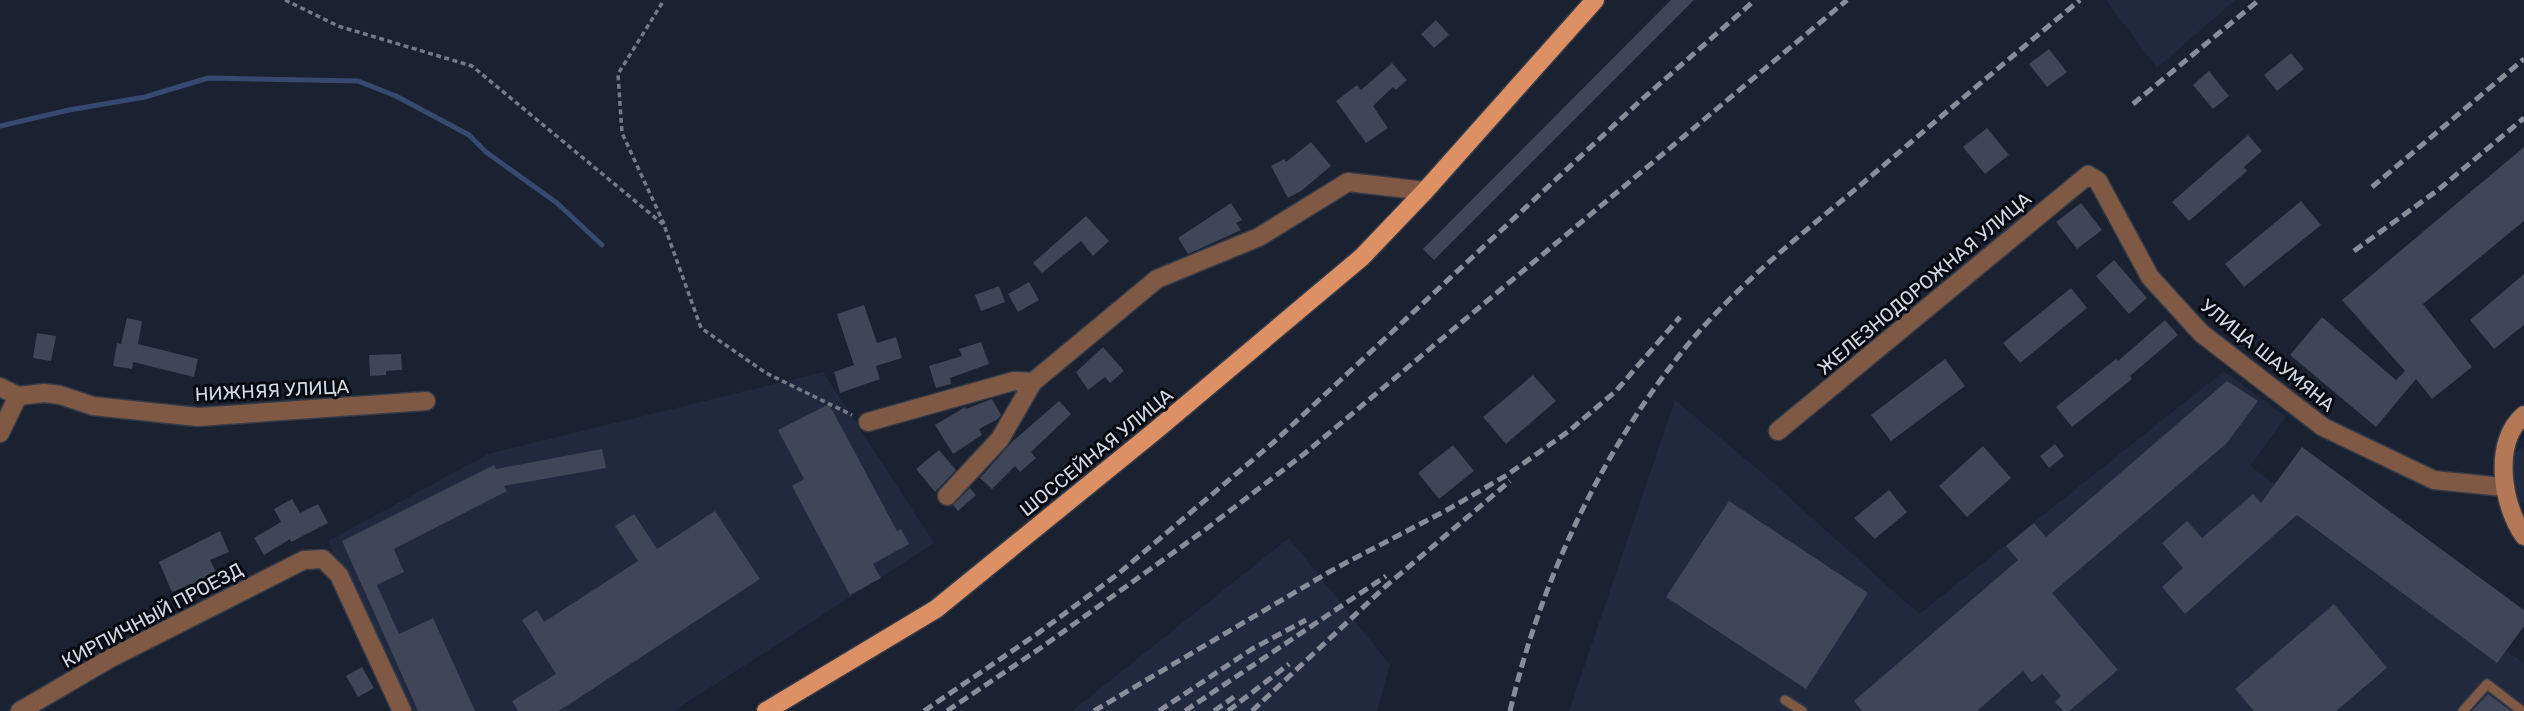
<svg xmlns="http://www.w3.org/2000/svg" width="2524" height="711" font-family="Rubik,sans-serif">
  <rect width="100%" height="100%" fill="#1a2130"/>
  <path fill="#20293e" d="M 2106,0 L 2235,0 L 2157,68 Z
    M 2224,371 L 2286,417 L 2250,466 L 2524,663 L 2524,711 L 1569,711 L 1675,400 L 1761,472 L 1919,614 Z
    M 823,372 L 934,543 L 674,711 L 410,711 L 328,541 L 488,454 Z
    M 2524,446 L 2524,504 L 2516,498 L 2507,460 Z
    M 1289,538 L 1390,665 L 1377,711 L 1072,711 Z"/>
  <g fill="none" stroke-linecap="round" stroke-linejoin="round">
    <path stroke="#374871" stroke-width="5" d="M 0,126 L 69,110 L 145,97 L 208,78 L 358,81 L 396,96 L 469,135 L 486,152 L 557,203 L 602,245"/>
  </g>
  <path fill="#3e4657" d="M 1671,0 L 1694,0 L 1434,260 L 1423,249 Z
    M 1436,20 L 1449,35 L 1434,48 L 1421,34 Z
    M 2049,49 L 2067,72 L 2047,87 L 2029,64 Z
    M 2291,53 L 2304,69 L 2277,91 L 2264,75 Z
    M 1392,63 L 1407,80 L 1396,90 L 1393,87 L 1373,106 L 1388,128 L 1366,143 L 1336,101 L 1357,85 L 1361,90 Z
    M 2209,71 L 2229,96 L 2213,109 L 2193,85 Z
    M 1987,128 L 2009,155 L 1985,174 L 1963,147 Z
    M 2248,135 L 2262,151 L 2244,167 L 2247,171 L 2189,221 L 2172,202 Z
    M 1311,142 L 1331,166 L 1301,191 L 1288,198 L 1271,166 L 1284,159 L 1286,162 Z
    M 2524,147 L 2524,221 L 2423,304 L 2472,367 L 2432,399 L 2416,379 L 2376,427 L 2290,355 L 2322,317 L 2396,380 L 2405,371 L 2342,300 Z
    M 2301,201 L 2321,225 L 2244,287 L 2225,264 Z
    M 1231,203 L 1242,220 L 1236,223 L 1241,230 L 1188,254 L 1178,238 Z
    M 2081,203 L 2102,230 L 2077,249 L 2056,222 Z
    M 1086,216 L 1109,241 L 1093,256 L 1081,241 L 1042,273 L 1033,263 Z
    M 2114,260 L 2147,298 L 2129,314 L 2096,276 Z
    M 2524,274 L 2524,325 L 2494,349 L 2470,320 Z
    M 1029,282 L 1039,300 L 1018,312 L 1008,294 Z
    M 999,286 L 1005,302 L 981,311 L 975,295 Z
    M 2071,288 L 2087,308 L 2020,363 L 2003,343 Z
    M 864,305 L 877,343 L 896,337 L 902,358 L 876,366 L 880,379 L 840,393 L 834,372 L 854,365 L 837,314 Z
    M 127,318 L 142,321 L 138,344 L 198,359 L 194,377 L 133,362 L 132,369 L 113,366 L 117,343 L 121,344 Z
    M 2165,320 L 2178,335 L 2130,376 L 2132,379 L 2072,427 L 2056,407 L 2116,359 L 2118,361 Z
    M 37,333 L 56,336 L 51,361 L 33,358 Z
    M 981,342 L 989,364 L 950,378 L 951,384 L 936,388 L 929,366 L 962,356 L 959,349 Z
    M 1103,347 L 1124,371 L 1110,383 L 1105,377 L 1088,390 L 1076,372 Z
    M 401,354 L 402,370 L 386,371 L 386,375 L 370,376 L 369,355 Z
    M 1945,359 L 1965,386 L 1891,441 L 1871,415 Z
    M 1533,375 L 1556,401 L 1506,444 L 1483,417 Z
    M 2227,381 L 2258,401 L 2227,443 L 2052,593 L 2118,670 L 2069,711 L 2063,711 L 2055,702 L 2061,696 L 2042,674 L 2032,682 L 2023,671 L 1977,711 L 1862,711 L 1854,701 L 2018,560 L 2006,546 L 2034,523 L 2046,537 Z
    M 992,399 L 1001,415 L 998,419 L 979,429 L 982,435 L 953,454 L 935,425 L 965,407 L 966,409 Z
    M 1059,401 L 1071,414 L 1031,452 L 1036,458 L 1020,472 L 1015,466 L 992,489 L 980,478 L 1012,442 Z
    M 829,404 L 897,531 L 901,529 L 909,544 L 873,564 L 881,578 L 850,595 L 792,486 L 804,479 L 778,430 Z
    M 2055,444 L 2064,456 L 2049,468 L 2040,456 Z
    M 1453,445 L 1474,471 L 1439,499 L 1418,473 Z
    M 1983,446 L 2011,478 L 1967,517 L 1939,486 Z
    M 2302,447 L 2524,610 L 2524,626 L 2497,663 L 2297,515 L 2185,614 L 2162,587 L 2183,568 L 2162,543 L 2187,521 L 2202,538 L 2253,494 L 2261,503 Z
    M 602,449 L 606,468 L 504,486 L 507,491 L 394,549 L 404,572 L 377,585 L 399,634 L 433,618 L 475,711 L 418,711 L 342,541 L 494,465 L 496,469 Z
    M 939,450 L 956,470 L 935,492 L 916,469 Z
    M 970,488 L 976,495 L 958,511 L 953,505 Z
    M 1889,490 L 1907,512 L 1875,539 L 1854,518 Z
    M 292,499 L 300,513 L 318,504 L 328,523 L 291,542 L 290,539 L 264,555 L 254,538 L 281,522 L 274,509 Z
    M 1729,501 L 1868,593 L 1806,689 L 1666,597 Z
    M 715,511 L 760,579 L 559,711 L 518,711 L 512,701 L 556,674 L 522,620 L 537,610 L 544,622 L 638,561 L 615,526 L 634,514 L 657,549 Z
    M 220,531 L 229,552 L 210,560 L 217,574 L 172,592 L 159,562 Z
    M 2334,604 L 2387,668 L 2336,711 L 2254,711 L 2235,689 Z
    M 362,667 L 374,688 L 358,697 L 346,676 Z
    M 2488,694 L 2511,711 L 2472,711 Z"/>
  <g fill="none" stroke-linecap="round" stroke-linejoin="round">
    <defs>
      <path id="lane" d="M 1785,700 L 1802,711
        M 2463,711 L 2487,684 L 2522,711"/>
      <path id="street" d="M 0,387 L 18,396 L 44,393 L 60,395 L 93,406 L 198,417 L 426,401
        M 868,422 L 1014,381 L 1033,382
        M 1778,431 L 2088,175 L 2098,181 L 2150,277 L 2201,333 L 2323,427 L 2434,480 L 2503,487
        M 0,433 L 18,396
        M 947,496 L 1000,439 L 1033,382 L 1157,279 L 1259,237 L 1348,182 L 1425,191
        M 20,711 L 109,659 L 304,560 L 323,559 L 339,575 L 402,711"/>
      <path id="secondary" d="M 2524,415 C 2492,442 2502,505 2524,536"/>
      <path id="primary" d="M 766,711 L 936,609 L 1155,431 L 1362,257 L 1425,191 L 1595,0"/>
    </defs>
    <use href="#lane" stroke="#343b49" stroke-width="12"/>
    <use href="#street" stroke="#343b49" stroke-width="21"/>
    <use href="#secondary" stroke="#343b49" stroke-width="21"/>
    <use href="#primary" stroke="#343b49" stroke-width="21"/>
    <path stroke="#747a87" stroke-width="3.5" stroke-dasharray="5 3.5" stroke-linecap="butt" d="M 285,0 L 338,26 L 472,66 L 664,225 L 701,328 L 766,373 L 852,415
      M 664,224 L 622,133 L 618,74 L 664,0"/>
    <use href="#lane" stroke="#7f5944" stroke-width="9"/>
    <use href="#street" stroke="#7f5944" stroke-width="18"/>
    <use href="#secondary" stroke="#b47856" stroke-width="18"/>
    <use href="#primary" stroke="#dd9063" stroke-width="18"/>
    <path stroke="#878d99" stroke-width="5" stroke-dasharray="10 5" stroke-linecap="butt" d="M 2133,104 L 2259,0
      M 2372,187 L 2524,59
      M 2354,251 L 2438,190 L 2524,118
      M 924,711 L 1037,634 L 1118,574 L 1275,441 L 1639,102 L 1755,0
      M 947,711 L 1042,647 L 1206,529 L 1304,454 L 1847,0
      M 1094,711 L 1336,568 L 1447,510 L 1507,475 L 1569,431 L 1616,391 L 1680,317
      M 1159,711 L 1252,649 L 1306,620
      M 1185,711 L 1386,576
      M 1214,711 L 1234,697
      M 1228,711 L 1289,664
      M 1252,711 L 1386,586 L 1510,481
      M 1510,711 C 1541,580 1603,447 1690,342 C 1739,284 1799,236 1857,188 C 1931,125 2005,62 2080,0"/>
  </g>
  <g text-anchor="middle" stroke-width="6" stroke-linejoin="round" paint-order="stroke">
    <g font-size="19" fill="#d4d8e3" stroke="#080a11">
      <text transform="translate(1924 283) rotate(-40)" y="7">ЖЕЛЕЗНОДОРОЖНАЯ УЛИЦА</text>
      <text transform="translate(2268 355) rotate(39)" y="7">УЛИЦА ШАУМЯНА</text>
      <text transform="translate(272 390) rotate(-3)" y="7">НИЖНЯЯ УЛИЦА</text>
      <text transform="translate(1096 452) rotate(-39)" y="7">ШОССЕЙНАЯ УЛИЦА</text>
      <text transform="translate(152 615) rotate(-28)" y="7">КИРПИЧНЫЙ ПРОЕЗД</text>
    </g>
  </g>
</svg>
